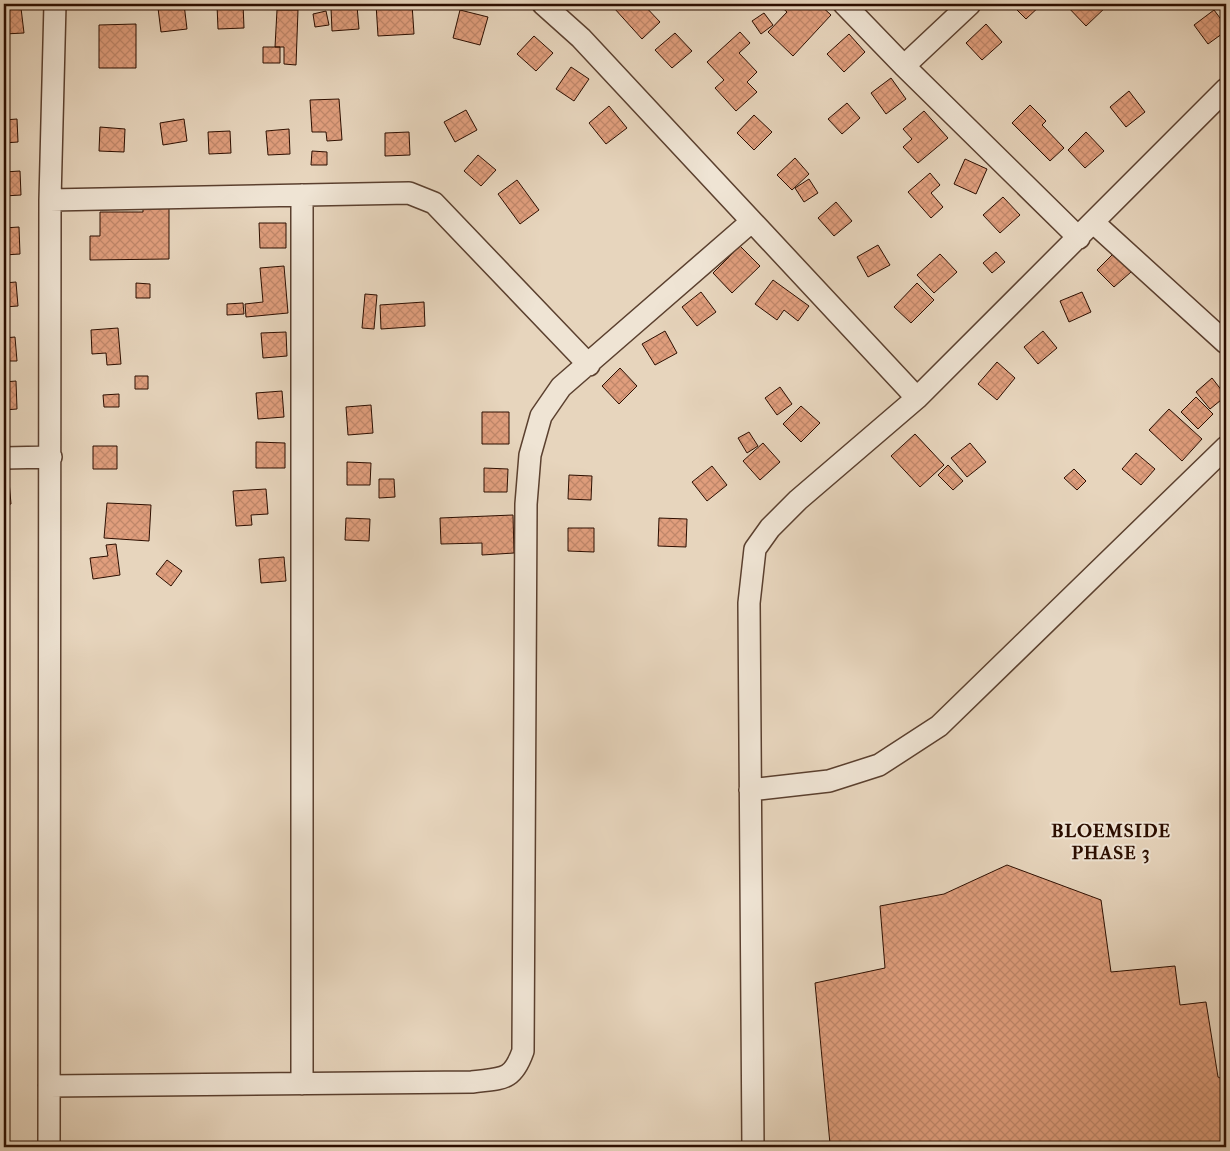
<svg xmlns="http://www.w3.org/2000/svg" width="1230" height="1151" font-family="'IM FELL French Canon',serif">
  <defs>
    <pattern id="building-cross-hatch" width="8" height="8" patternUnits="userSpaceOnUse" patternTransform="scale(1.25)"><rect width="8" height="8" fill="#e09e7d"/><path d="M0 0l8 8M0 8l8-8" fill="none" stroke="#c0876a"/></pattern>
  </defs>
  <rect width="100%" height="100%" fill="#e7d5bd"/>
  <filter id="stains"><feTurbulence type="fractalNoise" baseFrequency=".004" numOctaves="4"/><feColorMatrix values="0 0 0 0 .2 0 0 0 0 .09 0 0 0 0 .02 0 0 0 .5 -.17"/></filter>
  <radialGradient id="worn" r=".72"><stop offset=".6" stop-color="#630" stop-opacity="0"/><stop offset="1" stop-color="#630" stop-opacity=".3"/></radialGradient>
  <path fill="url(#building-cross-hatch)" stroke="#2c0e00" d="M 184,4 L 187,29 L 161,32 L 158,8 Z
    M 243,4 L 244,28 L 218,29 L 217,5 Z
    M 376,4 L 412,4 L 414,34 L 378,36 Z
    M 618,4 L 643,4 L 660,22 L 642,39 L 614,8 Z
    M 778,4 L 819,4 L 831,15 L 793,56 L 768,32 L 787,12 Z
    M 1011,4 L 1042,4 L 1026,19 Z
    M 1065,4 L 1107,4 L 1108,5 L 1086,26 Z
    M 357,6 L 359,29 L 332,31 L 331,8 Z
    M 21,8 L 24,33 L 4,34 L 4,10 Z
    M 277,10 L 298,10 L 296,65 L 284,64 L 284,47 L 275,47 Z
    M 460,10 L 488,17 L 480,45 L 453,38 Z
    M 1214,10 L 1226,26 L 1226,31 L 1208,44 L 1194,25 Z
    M 326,11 L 329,25 L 315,27 L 313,14 Z
    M 764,13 L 773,25 L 761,34 L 752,21 Z
    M 136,24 L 136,68 L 99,68 L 99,25 Z
    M 986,24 L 1002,42 L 982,60 L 966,43 Z
    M 740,32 L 750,43 L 739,53 L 757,72 L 747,82 L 757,92 L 736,111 L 715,88 L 724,80 L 707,62 Z
    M 675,33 L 692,51 L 672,68 L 655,50 Z
    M 849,34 L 865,52 L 844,72 L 827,54 Z
    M 534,36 L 553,53 L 536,71 L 517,54 Z
    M 263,47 L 280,47 L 280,63 L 263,63 Z
    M 571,67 L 589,79 L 574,101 L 556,89 Z
    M 891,78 L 906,99 L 886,114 L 871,93 Z
    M 1129,91 L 1145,112 L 1126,127 L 1110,107 Z
    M 339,99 L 342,140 L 327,141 L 326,132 L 312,132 L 310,100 Z
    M 847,103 L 860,118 L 842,134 L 828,119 Z
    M 1030,105 L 1046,121 L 1042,125 L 1064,148 L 1050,161 L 1012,123 Z
    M 609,106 L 627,128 L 606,144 L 589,123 Z
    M 466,110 L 477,130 L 455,142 L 444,122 Z
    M 924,111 L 948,138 L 918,163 L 903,147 L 912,139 L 903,129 Z
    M 754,115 L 772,132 L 754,150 L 737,133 Z
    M 17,119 L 18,142 L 4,143 L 4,120 Z
    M 184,119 L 187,141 L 163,145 L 160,123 Z
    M 100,127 L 125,129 L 124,152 L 99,151 Z
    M 289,129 L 290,154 L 268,155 L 266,131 Z
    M 230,131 L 231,153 L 209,154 L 208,132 Z
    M 409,132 L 410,155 L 385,156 L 385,133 Z
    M 1086,132 L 1104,151 L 1085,168 L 1068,150 Z
    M 312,151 L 327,152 L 327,165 L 311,165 Z
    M 478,155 L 496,170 L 481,186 L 464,171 Z
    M 795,158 L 809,174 L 792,190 L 777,175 Z
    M 965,159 L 987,169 L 976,194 L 954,184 Z
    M 20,171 L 21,195 L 4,196 L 4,172 Z
    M 930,173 L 940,185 L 931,193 L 943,207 L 931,218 L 908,192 Z
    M 809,179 L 818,193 L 804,202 L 795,188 Z
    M 517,180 L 539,210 L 520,224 L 498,194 Z
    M 1003,197 L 1020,215 L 1000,233 L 983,215 Z
    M 143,201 L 169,201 L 169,259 L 90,260 L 90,236 L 100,236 L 100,212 L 143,212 Z
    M 836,202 L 852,221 L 834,236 L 818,218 Z
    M 259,223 L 286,223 L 286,248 L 260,248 Z
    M 19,227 L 20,254 L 4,255 L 4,228 Z
    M 878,245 L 890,265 L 868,277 L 857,257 Z
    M 740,246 L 760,266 L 732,293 L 713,273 Z
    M 996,252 L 1005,262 L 992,273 L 983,263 Z
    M 940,254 L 957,272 L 934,293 L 917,275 Z
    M 1113,254 L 1131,272 L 1114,287 L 1097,270 Z
    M 284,266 L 288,313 L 246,317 L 245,304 L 263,302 L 260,268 Z
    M 773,280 L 809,306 L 798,321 L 784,310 L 777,320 L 755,304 Z
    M 16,282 L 18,306 L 4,307 L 4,283 Z
    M 136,283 L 150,284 L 150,298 L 136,298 Z
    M 917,283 L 934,300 L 911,323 L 894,307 Z
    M 701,292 L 716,312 L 697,326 L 682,307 Z
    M 1082,292 L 1091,312 L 1069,322 L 1060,301 Z
    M 365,294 L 377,295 L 374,329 L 362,328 Z
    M 424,302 L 425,326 L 381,329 L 380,305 Z
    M 243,303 L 244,314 L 227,315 L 227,304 Z
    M 118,328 L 121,364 L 107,365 L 106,353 L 92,354 L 91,330 Z
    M 665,331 L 677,353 L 655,365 L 642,344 Z
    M 1043,331 L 1057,348 L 1038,364 L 1024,347 Z
    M 286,332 L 287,356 L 263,358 L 261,333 Z
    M 15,337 L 17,361 L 4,361 L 4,338 Z
    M 997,362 L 1015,378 L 997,400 L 978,384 Z
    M 620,368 L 637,386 L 619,404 L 602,386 Z
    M 135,376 L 148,376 L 148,389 L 135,389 Z
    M 1212,378 L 1226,396 L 1210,409 L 1196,392 Z
    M 16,381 L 17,409 L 4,410 L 4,382 Z
    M 780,387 L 792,404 L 777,415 L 765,398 Z
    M 282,391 L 284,417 L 258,419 L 256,393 Z
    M 119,394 L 119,407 L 104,407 L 103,395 Z
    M 1196,397 L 1213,414 L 1198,429 L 1181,412 Z
    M 371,405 L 373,433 L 348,435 L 346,407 Z
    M 801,406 L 820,423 L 801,442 L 783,424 Z
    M 1169,409 L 1202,439 L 1182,461 L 1149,430 Z
    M 482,412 L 509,412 L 509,444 L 482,444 Z
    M 749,432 L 758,446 L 747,453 L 738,438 Z
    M 915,434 L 944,465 L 920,487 L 891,456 Z
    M 256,442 L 285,443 L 285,468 L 256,468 Z
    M 763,443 L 780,462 L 760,480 L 743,461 Z
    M 970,443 L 986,462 L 967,477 L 951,458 Z
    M 93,446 L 117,446 L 117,469 L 93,469 Z
    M 1136,453 L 1155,469 L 1141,485 L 1122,469 Z
    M 347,462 L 371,463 L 370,485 L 347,485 Z
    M 948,465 L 963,481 L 953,490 L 938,475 Z
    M 712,466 L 727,485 L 707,501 L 692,482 Z
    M 484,468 L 508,469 L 507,492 L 484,492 Z
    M 1074,469 L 1086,481 L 1077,490 L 1064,478 Z
    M 569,475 L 592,476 L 591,500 L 568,499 Z
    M 379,479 L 394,479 L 395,497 L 379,498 Z
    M 4,481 L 9,481 L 11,504 L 4,505 Z
    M 266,489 L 268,514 L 251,515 L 252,525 L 236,526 L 233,491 Z
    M 107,503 L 151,505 L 149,541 L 104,538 Z
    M 513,515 L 514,553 L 482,555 L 482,543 L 441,544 L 440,518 Z
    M 346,518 L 370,519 L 369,541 L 345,540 Z
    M 659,518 L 687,519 L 686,547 L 658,546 Z
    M 568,528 L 594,528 L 594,552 L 568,551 Z
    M 116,544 L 120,575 L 93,579 L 90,558 L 108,556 L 106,545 Z
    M 284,557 L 286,581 L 261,583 L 259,559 Z
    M 167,560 L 182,571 L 171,586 L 156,574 Z
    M 1007,865 L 1101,900 L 1111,972 L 1175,966 L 1180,1005 L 1206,1002 L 1218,1077 L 1226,1081 L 1226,1147 L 833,1147 L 830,1144 L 815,983 L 885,968 L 880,906 L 944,894 Z"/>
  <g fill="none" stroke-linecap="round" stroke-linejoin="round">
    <defs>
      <path id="minor" d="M 543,4 L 581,38 L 917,398
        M 844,4 L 904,66 L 1079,238
        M 904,66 L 970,4
        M 302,195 L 302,1084
        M 50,200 L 409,193 L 434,203 L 589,365
        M 1094,223 L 1226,343
        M 4,458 L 51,457
        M 750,790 L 829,781 L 879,765 L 939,726 L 1226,447
        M 49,1086 L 472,1082 C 502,1078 512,1082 523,1051 L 526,504 L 530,455 L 541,416 L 561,387 L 751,222
        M 49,1147 L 50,200 L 55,4
        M 753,1147 L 749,603 L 755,549 L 770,528 L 798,500 L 917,398 L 1226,89"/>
    </defs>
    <use href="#minor" stroke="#5b402f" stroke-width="24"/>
    <use href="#minor" stroke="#efe4d4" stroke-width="21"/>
  </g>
  <g text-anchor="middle" stroke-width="4" stroke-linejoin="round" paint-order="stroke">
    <g font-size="19" font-weight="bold" letter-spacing="1" fill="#2c0e00" stroke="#efe4d4">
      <text x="1111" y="837">BLOEMSIDE<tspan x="1111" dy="22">PHASE 3</tspan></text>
    </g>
  </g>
  <rect width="1230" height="1151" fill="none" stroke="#e7d5bd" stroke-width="20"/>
  <rect x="5" y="5" width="1220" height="1141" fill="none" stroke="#2c0e00" stroke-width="2.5"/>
  <rect x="10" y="10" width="1210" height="1131" fill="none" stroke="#2c0e00"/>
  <rect width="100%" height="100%" filter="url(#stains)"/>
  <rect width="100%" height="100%" fill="url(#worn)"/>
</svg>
